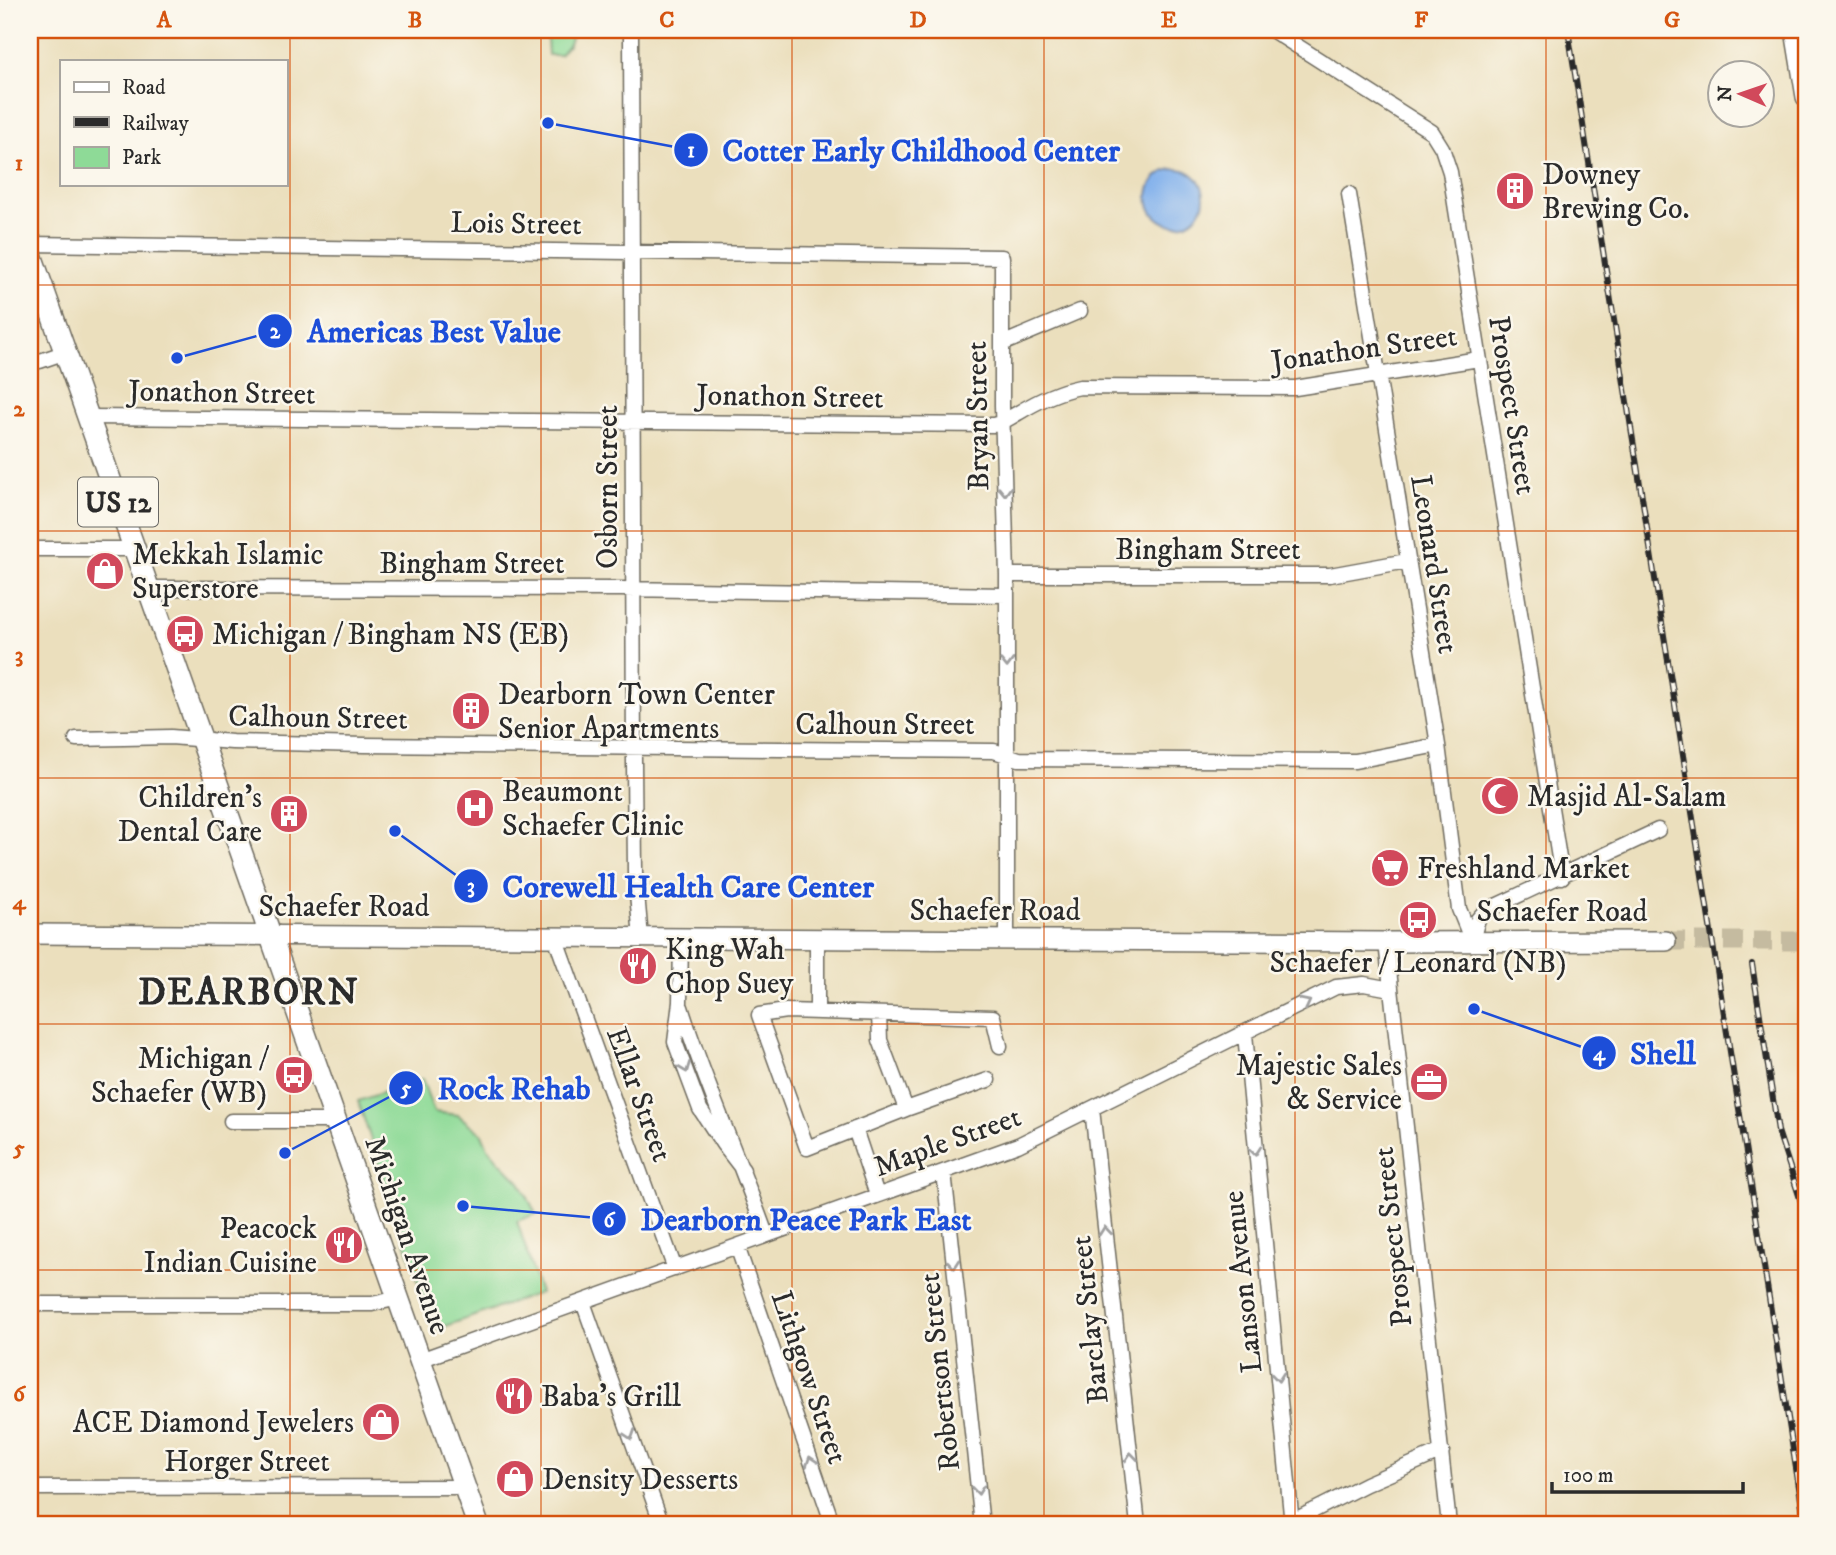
<svg xmlns="http://www.w3.org/2000/svg" width="1836" height="1555" font-family="'IM FELL DW Pica',serif">
  <rect width="100%" height="100%" fill="#fbf7ec"/>
  <filter id="ink" filterUnits="userSpaceOnUse"><feTurbulence type="fractalNoise" baseFrequency=".0143" numOctaves="2"/><feDisplacementMap in="SourceGraphic" scale="14" xChannelSelector="R" yChannelSelector="G"/><feConvolveMatrix kernelMatrix="1 2 1 2 8 2 1 2 1" color-interpolation-filters="sRGB"/></filter>
  <filter id="wash" filterUnits="userSpaceOnUse"><feTurbulence type="fractalNoise" baseFrequency=".00686" numOctaves="4" result="noise"/><feDisplacementMap in="SourceGraphic" scale="28" xChannelSelector="R" yChannelSelector="G"/><feGaussianBlur stdDeviation="1.57" result="paint"/><feColorMatrix in="noise" values="0 0 0 0 0 0 0 0 0 0 0 0 0 0 0 0 0 1.4 0 .05"/><feComposite in="paint" operator="in"/></filter>
  <g filter="url(#wash)">
    <rect width="100%" height="100%" fill="#ebdfbd"/>
    <path fill="#8eda97" stroke="#5c8261" stroke-width="2" d="M 556,30 L 574,30 L 569,44 L 560,55 L 548,55 L 547,38 Z
      M 422,1079 L 434,1112 L 458,1115 L 482,1134 L 487,1146 L 498,1160 L 520,1182 L 536,1214 L 517,1221 L 540,1293 L 437,1329 L 429,1313 L 358,1101 Z"/>
    <path fill="#82b1ec" stroke="#566e8c" stroke-width="2" d="M1148 197a28 28 0 1 1 56 0a28 28 0 1 1-56 0Z"/>
  </g>
  <g filter="url(#ink)">
    <g fill="none" stroke-linecap="round" stroke-linejoin="round">
      <path stroke="#c5bba0" stroke-width="19" stroke-dasharray="19 10" stroke-linecap="butt" d="M 1666,941 L 1806,941"/>
      <defs>
        <path id="minor" d="M 1272,30 L 1432,132 L 1442,148 L 1450,172 L 1562,877
          M 631,35 L 634,762 L 635,872 L 641,938
          M 1349,194 L 1438,745 L 1459,909 L 1472,941
          M 30,244 L 1002,257 L 1002,406 L 1007,575 L 1007,940
          M 1002,344 L 1080,311
          M 30,361 L 40,361 L 66,352
          M 88,417 L 993,425 C 1003,423 1009,418 1018,413 C 1036,402 1059,391 1080,387 L 1295,388 L 1479,359
          M 30,549 L 135,549
          M 1007,575 L 1330,575 L 1407,561
          M 149,588 L 620,589 L 1006,595
          M 76,739 L 171,737 L 232,742 L 364,745 L 994,751 L 1019,759 L 1355,761 L 1438,745
          M 555,937 L 675,1269
          M 681,939 L 680,1002 L 675,1042 L 700,1109 L 723,1144 L 743,1170
          M 1472,941 L 1478,919 L 1485,911 L 1658,830
          M 1386,942 L 1449,1525
          M 681,1007 C 705,1084 739,1158 766,1235
          M 817,1012 L 817,939
          M 879,1014 L 880,1040 L 906,1109
          M 1245,1034 L 1292,1525
          M 988,1080 L 906,1109 L 807,1148 L 759,1015 L 786,1011 L 993,1017 L 1000,1046
          M 1092,1109 L 1138,1525
          M 231,1121 L 336,1121
          M 855,1129 L 877,1195
          M 944,1172 L 982,1525
          M 737,1246 L 833,1525
          M 583,1302 L 662,1525
          M 30,1304 L 372,1304 L 399,1298
          M 420,1360 L 1018,1145 L 1336,987 L 1364,984 L 1391,989
          M 30,1488 L 465,1487
          M 1285,1525 L 1366,1484 L 1442,1451"/>
        <path id="secondary" d="M 1795,30 L 1806,97
          M 30,934 L 1386,942 L 1666,941"/>
        <path id="primary" d="M 30,252 L 478,1525"/>
        <path id="motorway" d="M 1796,30 L 1806,37"/>
      </defs>
      <use href="#minor" stroke="#6e6a5e" stroke-width="17"/>
      <use href="#secondary" stroke="#6e6a5e" stroke-width="22"/>
      <use href="#primary" stroke="#6e6a5e" stroke-width="24"/>
      <use href="#motorway" stroke="#6e6a5e" stroke-width="27"/>
      <use href="#minor" stroke="#fff" stroke-width="14"/>
      <use href="#secondary" stroke="#fff" stroke-width="19"/>
      <use href="#primary" stroke="#fff" stroke-width="21"/>
      <use href="#motorway" stroke="#fff" stroke-width="24"/>
      <defs>
        <path id="rail" d="M 1568,30 L 1805,1525
          M 1752,964 L 1778,1131 L 1806,1217"/>
      </defs>
      <use href="#rail" stroke="#2b2b2b" stroke-width="6"/>
      <use href="#rail" stroke="#fbf7ec" stroke-width="3.5" stroke-dasharray="10" stroke-linecap="butt"/>
    </g>
    <defs><path id="oneway-chevron" d="M-2-3.5L2.5 0L-2 3.5" fill="none" stroke-width="1.6" stroke-linecap="round" stroke-linejoin="round" transform="scale(1.75)"/></defs>
    <g stroke="#a0a0a0">
      <use href="#oneway-chevron" transform="translate(1005 491) rotate(88)"/>
      <use href="#oneway-chevron" transform="translate(1007 663) rotate(89)"/>
      <use href="#oneway-chevron" transform="translate(1306 1003) rotate(-27)"/>
      <use href="#oneway-chevron" transform="translate(685 1068) rotate(69)"/>
      <use href="#oneway-chevron" transform="translate(1255 1151) rotate(84)"/>
      <use href="#oneway-chevron" transform="translate(1105 1231) rotate(-96)"/>
      <use href="#oneway-chevron" transform="translate(954 1264) rotate(84)"/>
      <use href="#oneway-chevron" transform="translate(1278 1377) rotate(84)"/>
      <use href="#oneway-chevron" transform="translate(630 1435) rotate(71)"/>
      <use href="#oneway-chevron" transform="translate(1131 1457) rotate(-96)"/>
      <use href="#oneway-chevron" transform="translate(811 1461) rotate(-109)"/>
      <use href="#oneway-chevron" transform="translate(978 1490) rotate(84)"/>
    </g>
  </g>
  <path fill="none" stroke="#d5540f" stroke-width="2" stroke-opacity="0.55" d="M 290,30 L 290,1525M 541,30 L 541,1525M 792,30 L 792,1525M 1044,30 L 1044,1525M 1295,30 L 1295,1525M 1546,30 L 1546,1525M 30,285 L 1806,285M 30,531 L 1806,531M 30,778 L 1806,778M 30,1024 L 1806,1024M 30,1270 L 1806,1270"/>
  <defs>
    <symbol id="building-disc" viewBox="-11 -11 22 22"><circle r="9.5" fill="#d1495b" stroke="#fbf7ec"/><path d="M-4-6H4V6H1V3H-1V6H-4ZM-2.5-4.3h1.7v1.8h-1.7ZM.8-4.3h1.7v1.8H.8ZM-2.5-1h1.7V.8h-1.7ZM.8-1h1.7V.8H.8Z" fill="#fff"/></symbol>
    <symbol id="shop-disc" viewBox="-11 -11 22 22"><circle r="9.5" fill="#d1495b" stroke="#fbf7ec"/><path d="M-5-2.5h2.3a2.7 3.5 0 0 1 5.4 0H5L5.5 6h-11ZM-1.5-2.5h3a1.5 2.3 0 0 0-3 0Z" fill="#fff"/></symbol>
    <symbol id="bus-disc" viewBox="-11 -11 22 22"><circle r="9.5" fill="#d1495b" stroke="#fbf7ec"/><path d="M-5-6H5V4H4V6H2V4H-2V6H-4V4H-5ZM-3.5-4V0h7V-4ZM-3.5 1.2v1.5H-2V1.2ZM2 1.2v1.5H3.5V1.2Z" fill="#fff"/></symbol>
    <symbol id="mosque-disc" viewBox="-11 -11 22 22"><circle r="9.5" fill="#d1495b" stroke="#fbf7ec"/><path d="M3.5-4.9A6 6 0 1 0 3.5 4.9A5 5 0 1 1 3.5-4.9Z" fill="#fff"/></symbol>
    <symbol id="hospital-disc" viewBox="-11 -11 22 22"><circle r="9.5" fill="#d1495b" stroke="#fbf7ec"/><path d="M-5-5h3v3.5h4V-5h3V5h-3V1.5h-4V5h-3Z" fill="#fff"/></symbol>
    <symbol id="supermarket-disc" viewBox="-11 -11 22 22"><circle r="9.5" fill="#d1495b" stroke="#fbf7ec"/><path d="M-6-5.5h2.5l.6 2H6L4.5 2H-2.5L-4.4-4H-6ZM-1.5 3.2a1.3 1.3 0 1 0 .1 0ZM3 3.2a1.3 1.3 0 1 0 .1 0Z" fill="#fff"/></symbol>
    <symbol id="restaurant-disc" viewBox="-11 -11 22 22"><circle r="9.5" fill="#d1495b" stroke="#fbf7ec"/><path d="M-5-6h1v4h1v-4h1v4h1v-4h1v5L-1.5 .5V6h-2V.5L-5-1ZM5-6V6H3V1.5H1.5Q1.5-4 5-6Z" fill="#fff"/></symbol>
    <symbol id="office-disc" viewBox="-11 -11 22 22"><circle r="9.5" fill="#d1495b" stroke="#fbf7ec"/><path d="M-6-3h4V-5.5h4V-3h4V5H-6ZM-1-4.5V-3h2v-1.5ZM-6 0V1H6V0Z" fill="#fff"/></symbol>
  </defs>
  <g fill-rule="evenodd">
    <use href="#building-disc" x="1493" y="169" width="44" height="44"/>
    <use href="#shop-disc" x="83" y="549" width="44" height="44"/>
    <use href="#bus-disc" x="163" y="612" width="44" height="44"/>
    <use href="#building-disc" x="449" y="689" width="44" height="44"/>
    <use href="#mosque-disc" x="1478" y="774" width="44" height="44"/>
    <use href="#hospital-disc" x="453" y="786" width="44" height="44"/>
    <use href="#building-disc" x="267" y="792" width="44" height="44"/>
    <use href="#supermarket-disc" x="1368" y="846" width="44" height="44"/>
    <use href="#bus-disc" x="1396" y="898" width="44" height="44"/>
    <use href="#restaurant-disc" x="616" y="944" width="44" height="44"/>
    <use href="#bus-disc" x="272" y="1053" width="44" height="44"/>
    <use href="#office-disc" x="1407" y="1060" width="44" height="44"/>
    <use href="#restaurant-disc" x="322" y="1223" width="44" height="44"/>
    <use href="#restaurant-disc" x="492" y="1374" width="44" height="44"/>
    <use href="#shop-disc" x="359" y="1400" width="44" height="44"/>
    <use href="#shop-disc" x="493" y="1457" width="44" height="44"/>
  </g>
  <g text-anchor="middle" stroke-width="5" stroke-linejoin="round" paint-order="stroke">
    <rect fill="#fbf7ec" stroke="#696865" stroke-width="2" x="78" y="477.5" width="80" height="49" rx="5"/>
    <g font-size="28" font-weight="bold" fill="#2b2b2b">
      <text x="118" y="512">US 12</text>
    </g>
    <g font-size="30" fill="#2b2b2b" stroke="#fbf7ec" text-anchor="start">
      <text x="1542" y="184">Downey<tspan x="1542" dy="34">Brewing Co.</tspan></text>
      <text x="132" y="564">Mekkah Islamic<tspan x="132" dy="34">Superstore</tspan></text>
      <text x="212" y="644">Michigan / Bingham NS (EB)</text>
      <text x="498" y="704">Dearborn Town Center<tspan x="498" dy="34">Senior Apartments</tspan></text>
      <text x="502" y="801">Beaumont<tspan x="502" dy="34">Schaefer Clinic</tspan></text>
      <text x="1527" y="806">Masjid Al-Salam</text>
      <text x="262" y="807" text-anchor="end">Children's<tspan x="262" dy="34">Dental Care</tspan></text>
      <text x="1417" y="878">Freshland Market</text>
      <text x="665" y="959">King Wah<tspan x="665" dy="34">Chop Suey</tspan></text>
      <text x="1418" y="972" text-anchor="middle">Schaefer / Leonard (NB)</text>
      <text x="267" y="1068" text-anchor="end">Michigan /<tspan x="267" dy="34">Schaefer (WB)</tspan></text>
      <text x="1402" y="1075" text-anchor="end">Majestic Sales<tspan x="1402" dy="34">&amp; Service</tspan></text>
      <text x="317" y="1238" text-anchor="end">Peacock<tspan x="317" dy="34">Indian Cuisine</tspan></text>
      <text x="541" y="1406">Baba's Grill</text>
      <text x="354" y="1432" text-anchor="end">ACE Diamond Jewelers</text>
      <text x="542" y="1489">Density Desserts</text>
    </g>
    <g font-size="30" fill="#2b2b2b" stroke="#fbf7ec">
      <text transform="translate(516 223) rotate(1)" y="10">Lois Street</text>
      <text transform="translate(1364 348) rotate(-8)" y="10">Jonathon Street</text>
      <text transform="translate(222 392) rotate(1)" y="10">Jonathon Street</text>
      <text transform="translate(790 396) rotate(1)" y="10">Jonathon Street</text>
      <text transform="translate(1513 405) rotate(81)" y="10">Prospect Street</text>
      <text transform="translate(977 416) rotate(-91)" y="10">Bryan Street</text>
      <text transform="translate(607 487) rotate(-90)" y="10">Osborn Street</text>
      <text x="1208" y="559">Bingham Street</text>
      <text x="472" y="573">Bingham Street</text>
      <text transform="translate(1435 564) rotate(81)" y="10">Leonard Street</text>
      <text transform="translate(318 717) rotate(1)" y="10">Calhoun Street</text>
      <text x="885" y="734">Calhoun Street</text>
      <text x="344" y="916">Schaefer Road</text>
      <text x="995" y="920">Schaefer Road</text>
      <text x="1562" y="921">Schaefer Road</text>
      <text transform="translate(640 1094) rotate(70)" y="10">Ellar Street</text>
      <text transform="translate(947 1141) rotate(-20)" y="10">Maple Street</text>
      <text transform="translate(408 1235) rotate(71)" y="10">Michigan Avenue</text>
      <text transform="translate(1392 1237) rotate(-96)" y="10">Prospect Street</text>
      <text transform="translate(1242 1282) rotate(-96)" y="10">Lanson Avenue</text>
      <text transform="translate(1089 1320) rotate(-96)" y="10">Barclay Street</text>
      <text transform="translate(939 1372) rotate(-96)" y="10">Robertson Street</text>
      <text transform="translate(810 1377) rotate(71)" y="10">Lithgow Street</text>
      <text x="247" y="1471">Horger Street</text>
    </g>
    <g font-size="37" font-weight="bold" letter-spacing="2" fill="#2b2b2b" stroke="#fbf7ec">
      <text x="249" y="1004">DEARBORN</text>
    </g>
  </g>
  <path fill="none" stroke="#1d4ed8" stroke-width="2.5" d="M548 123L691 150M177 358L275 331M395 831L471 886M1474 1009L1599 1053M285 1153L406 1088M463 1206L609 1219"/>
  <g fill="#1d4ed8" stroke="#fbf7ec" stroke-width="2.5">
    <circle cx="548" cy="123" r="7"/>
    <circle cx="177" cy="358" r="7"/>
    <circle cx="395" cy="831" r="7"/>
    <circle cx="1474" cy="1009" r="7"/>
    <circle cx="285" cy="1153" r="7"/>
    <circle cx="463" cy="1206" r="7"/>
    <circle cx="691" cy="150" r="18"/>
    <circle cx="275" cy="331" r="18"/>
    <circle cx="471" cy="886" r="18"/>
    <circle cx="1599" cy="1053" r="18"/>
    <circle cx="406" cy="1088" r="18"/>
    <circle cx="609" cy="1219" r="18"/>
  </g>
  <g font-size="21" text-anchor="middle" font-weight="bold" fill="#fff">
    <text x="691" y="157">1</text>
    <text x="275" y="338">2</text>
    <text x="471" y="893">3</text>
    <text x="1599" y="1060">4</text>
    <text x="406" y="1095">5</text>
    <text x="609" y="1227">6</text>
  </g>
  <g font-size="32" text-anchor="middle" font-weight="bold" fill="#1d4ed8" stroke="#fbf7ec" stroke-width="5" stroke-linejoin="round" paint-order="stroke">
    <text x="921" y="161">Cotter Early Childhood Center</text>
    <text x="434" y="342">Americas Best Value</text>
    <text x="688" y="897">Corewell Health Care Center</text>
    <text x="1663" y="1064">Shell</text>
    <text x="514" y="1099">Rock Rehab</text>
    <text x="806" y="1230">Dearborn Peace Park East</text>
  </g>
  <rect width="1836" height="1555" fill="none" stroke="#fbf7ec" stroke-width="77"/>
  <rect x="60" y="60" width="228" height="126" fill="#fbf7ec" stroke="#a8a59f" stroke-width="2"/>
  <rect x="74" y="82" width="35" height="10" fill="#ffffff" stroke="#a8a59f" stroke-width="2"/>
  <text x="122" y="94" font-size="21" fill="#2b2b2b">Road</text>
  <rect x="74" y="117" width="35" height="10" fill="#2b2b2b" stroke="#a8a59f" stroke-width="2"/>
  <text x="122" y="130" font-size="21" fill="#2b2b2b">Railway</text>
  <rect x="74" y="147" width="35" height="21" fill="#8eda97" stroke="#a8a59f" stroke-width="2"/>
  <text x="122" y="164" font-size="21" fill="#2b2b2b">Park</text>
  <g transform="translate(1741 94) rotate(272)"><circle r="33" fill="#fbf7ec" stroke="#a8a59f" stroke-width="2"/>
  <path d="M0-5L12 26L0 18L-12 26Z" fill="#d1495b"/>
  <text y="-10" font-size="19" font-weight="bold" text-anchor="middle" fill="#2b2b2b">N</text>
  </g>
  <path d="M1552 1482v10h191v-10" fill="none" stroke="#2b2b2b" stroke-width="3.5"/>
  <text x="1563" y="1482" font-size="21" fill="#2b2b2b" stroke="#fbf7ec" stroke-width="5" paint-order="stroke">100 m</text>
  <rect x="38" y="38" width="1760" height="1478" fill="none" stroke="#d5540f" stroke-width="2.5"/>
  <g font-size="23" text-anchor="middle" font-weight="bold" fill="#d5540f">
    <text x="164" y="27">A</text>
    <text x="415" y="27">B</text>
    <text x="667" y="27">C</text>
    <text x="918" y="27">D</text>
    <text x="1169" y="27">E</text>
    <text x="1421" y="27">F</text>
    <text x="1672" y="27">G</text>
    <text x="19" y="170">1</text>
    <text x="19" y="416">2</text>
    <text x="19" y="662">3</text>
    <text x="19" y="909">4</text>
    <text x="19" y="1155">5</text>
    <text x="19" y="1401">6</text>
  </g>
</svg>
